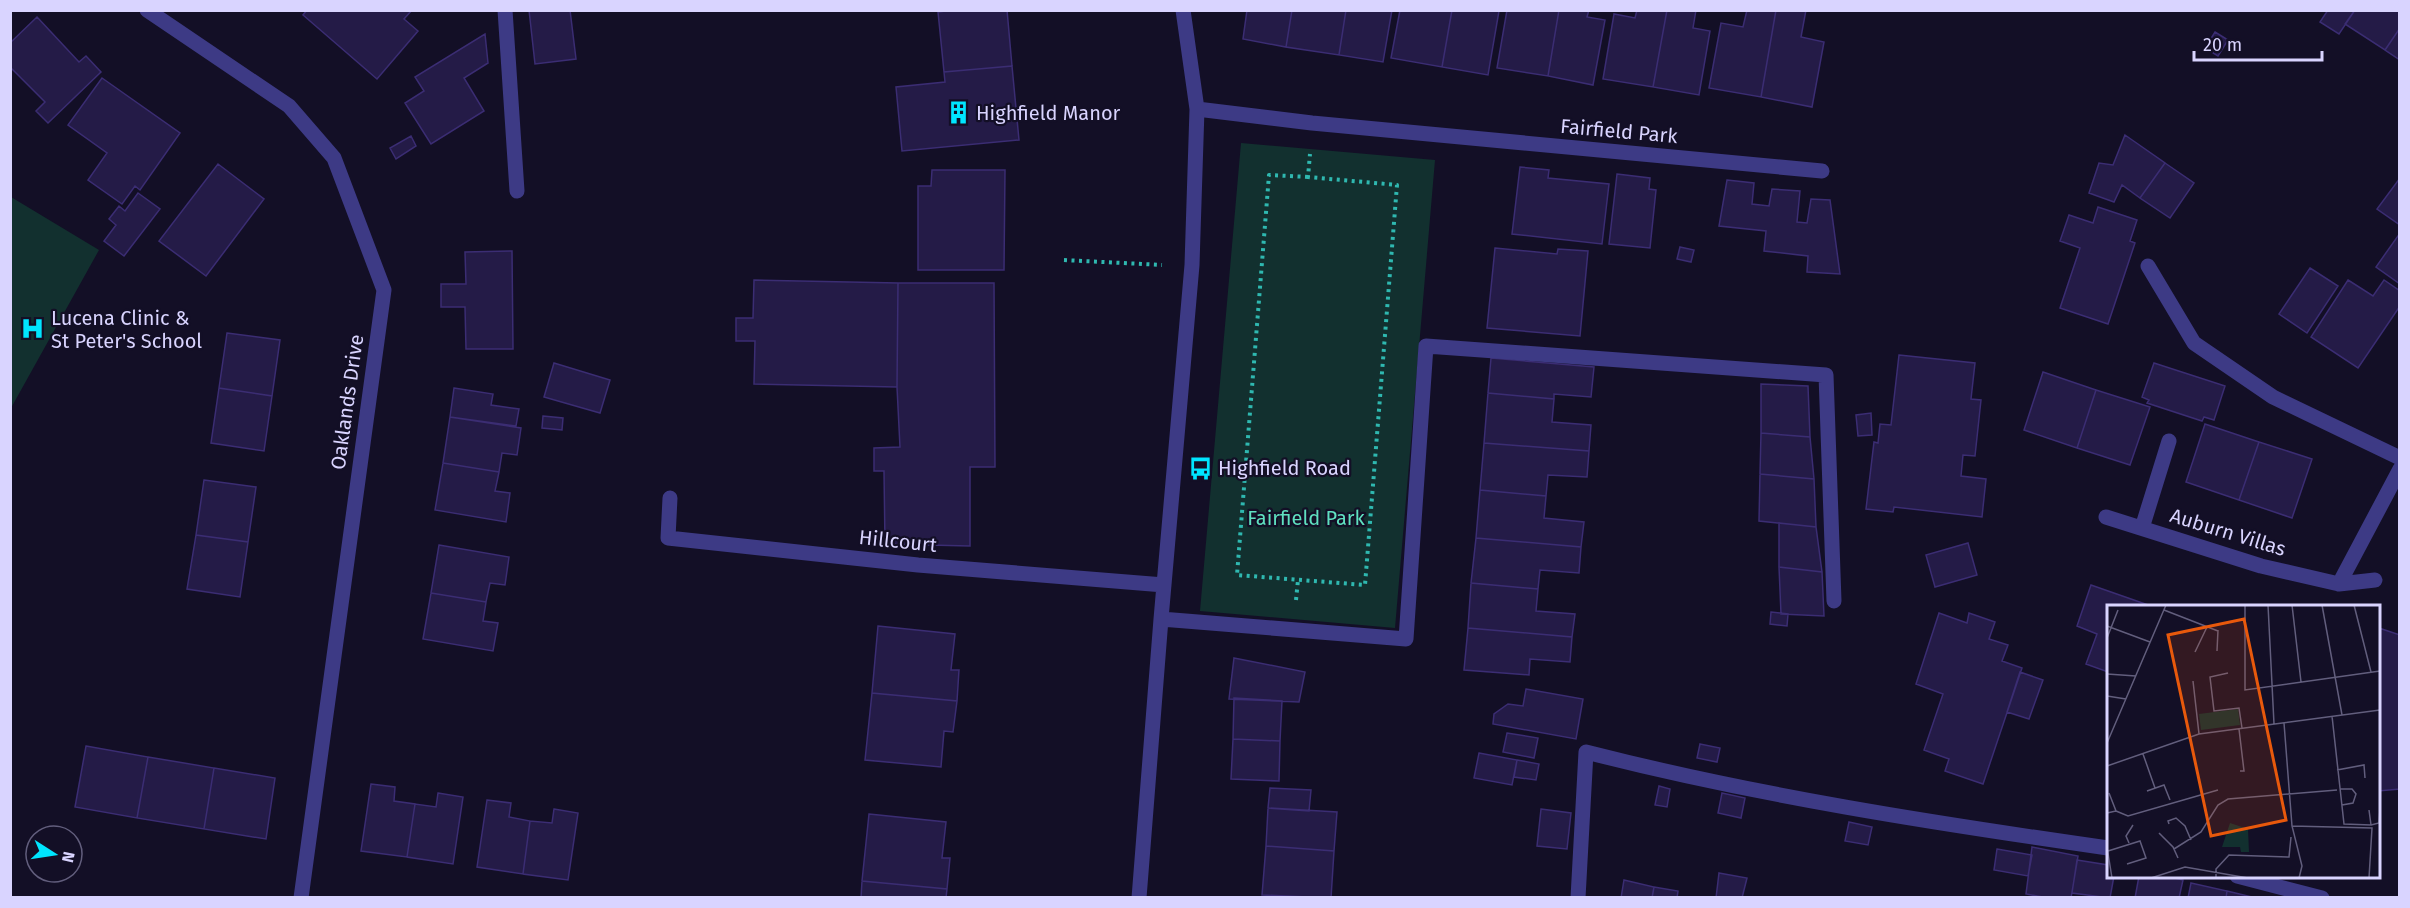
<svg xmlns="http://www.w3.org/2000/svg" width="2410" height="908" font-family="'Fira Sans',sans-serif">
  <rect width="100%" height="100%" fill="#130f26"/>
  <path fill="#12302f" d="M 1241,143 L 1435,160 L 1395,628 L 1200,611 Z
    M 11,197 L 99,250 L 11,408 Z"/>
  <path fill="#241b47" stroke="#3b2d73" stroke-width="1.5" d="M 307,10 L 412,10 L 404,19 L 418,31 L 377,79 L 303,15 Z
    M 529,10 L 570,10 L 576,59 L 535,64 Z
    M 954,10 L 1007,10 L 1012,66 L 944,72 L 938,12 Z
    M 1247,10 L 1292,10 L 1286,47 L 1243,39 Z
    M 1292,10 L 1346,10 L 1339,55 L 1286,47 Z
    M 1346,10 L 1392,10 L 1383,62 L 1339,55 Z
    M 1400,10 L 1452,10 L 1442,67 L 1391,58 Z
    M 1452,10 L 1499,11 L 1488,75 L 1442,67 Z
    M 1507,10 L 1559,10 L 1548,76 L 1497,68 Z
    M 1559,10 L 1589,10 L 1587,17 L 1605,20 L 1593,85 L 1548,76 Z
    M 1637,10 L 1667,10 L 1653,87 L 1603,79 L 1614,14 L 1635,18 Z
    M 1667,10 L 1696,10 L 1693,28 L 1710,31 L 1699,95 L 1653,87 Z
    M 1747,10 L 1776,10 L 1761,97 L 1709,88 L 1721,23 L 1743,27 Z
    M 1776,10 L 1806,10 L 1801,37 L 1824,42 L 1812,107 L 1761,97 Z
    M 2328,10 L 2355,10 L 2339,34 L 2320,22 Z
    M 2355,10 L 2400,10 L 2400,28 L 2385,50 L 2345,24 Z
    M 37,17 L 79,62 L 86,56 L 101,72 L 48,123 L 36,111 L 45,102 L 10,67 L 10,43 Z
    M 2400,28 L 2400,60 L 2385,50 Z
    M 2215,32 L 2228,40 L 2218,56 L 2205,48 Z
    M 485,34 L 488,63 L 464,78 L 484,111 L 431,144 L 405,103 L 424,91 L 415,77 Z
    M 1012,66 L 1019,140 L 902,151 L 896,87 L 945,82 L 944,72 Z
    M 102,78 L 180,133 L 140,190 L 135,186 L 122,204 L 88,180 L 107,153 L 68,125 Z
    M 2125,135 L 2165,163 L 2140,198 L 2122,185 L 2114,202 L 2089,193 L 2099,163 L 2113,165 Z
    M 411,136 L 416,146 L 396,159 L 390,148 Z
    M 2165,163 L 2194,183 L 2170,218 L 2140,198 Z
    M 218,164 L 264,199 L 206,276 L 159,241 Z
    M 1520,167 L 1549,170 L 1548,178 L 1609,184 L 1602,244 L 1512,234 Z
    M 932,170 L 1005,170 L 1004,270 L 918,270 L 918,186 L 931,186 Z
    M 1617,174 L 1650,178 L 1649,189 L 1656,190 L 1650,248 L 1609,244 Z
    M 2400,178 L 2400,225 L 2377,209 Z
    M 1727,180 L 1754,183 L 1752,204 L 1769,206 L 1772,189 L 1800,191 L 1797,222 L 1807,223 L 1811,199 L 1830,200 L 1840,274 L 1807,272 L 1808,256 L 1764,251 L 1766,231 L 1719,226 Z
    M 138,193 L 160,209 L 124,256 L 104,241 L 116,225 L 109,219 L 119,206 L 125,211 Z
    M 2098,207 L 2137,220 L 2130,241 L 2135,243 L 2108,324 L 2060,308 L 2080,248 L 2060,241 L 2069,215 L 2093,223 Z
    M 2400,233 L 2400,284 L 2376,267 Z
    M 1680,247 L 1694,250 L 1691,262 L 1677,259 Z
    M 1495,248 L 1557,254 L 1558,249 L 1588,251 L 1580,336 L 1487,328 Z
    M 512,251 L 513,349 L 466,349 L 465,307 L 441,307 L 441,284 L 466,284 L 465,252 Z
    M 2310,268 L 2338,286 L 2307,333 L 2279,314 Z
    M 754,280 L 898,283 L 897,387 L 754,384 L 755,341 L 736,341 L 736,318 L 753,318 Z
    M 2348,280 L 2373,296 L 2384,280 L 2400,291 L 2400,306 L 2358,368 L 2311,337 Z
    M 898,283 L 994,283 L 995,467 L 970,467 L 970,546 L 885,544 L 884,471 L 874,471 L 874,448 L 900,447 L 897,387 Z
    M 227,333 L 280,340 L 272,396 L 219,388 Z
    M 1899,355 L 1975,363 L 1971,399 L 1981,400 L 1975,456 L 1963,455 L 1961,476 L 1986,479 L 1982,517 L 1894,507 L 1893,512 L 1866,509 L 1874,442 L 1878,443 L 1880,424 L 1891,425 Z
    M 1491,358 L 1594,367 L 1591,397 L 1554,394 L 1554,399 L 1488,393 Z
    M 554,363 L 610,380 L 600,413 L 544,397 Z
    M 2154,363 L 2225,386 L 2214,420 L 2204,417 L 2202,421 L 2147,403 L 2149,400 L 2142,397 Z
    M 2043,372 L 2096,390 L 2077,448 L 2024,430 Z
    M 1761,384 L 1808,386 L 1810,437 L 1761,433 Z
    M 219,388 L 272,396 L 264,451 L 211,443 Z
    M 454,388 L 493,394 L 491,405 L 519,409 L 516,426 L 450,417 Z
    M 2096,390 L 2150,407 L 2130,465 L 2077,448 Z
    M 1488,393 L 1554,399 L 1552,422 L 1591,425 L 1589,451 L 1484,443 Z
    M 1871,413 L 1872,435 L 1858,436 L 1856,415 Z
    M 543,416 L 563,418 L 562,430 L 542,428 Z
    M 450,417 L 521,428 L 517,455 L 502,453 L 499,472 L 443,463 Z
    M 2205,424 L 2259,442 L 2239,500 L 2186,482 Z
    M 1761,433 L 1810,437 L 1814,479 L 1760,474 Z
    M 2259,442 L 2312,459 L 2292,518 L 2239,500 Z
    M 1484,443 L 1589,451 L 1587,477 L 1548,475 L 1546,496 L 1480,490 Z
    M 443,463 L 499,472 L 495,491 L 510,493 L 506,522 L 435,510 Z
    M 1760,474 L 1814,479 L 1816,527 L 1759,521 Z
    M 204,480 L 256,487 L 248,542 L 196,535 Z
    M 1480,490 L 1546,496 L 1544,518 L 1584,522 L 1581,547 L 1476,538 Z
    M 1779,523 L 1816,527 L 1822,572 L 1779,567 Z
    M 196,535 L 248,542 L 240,597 L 187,589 Z
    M 1476,538 L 1581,547 L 1579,573 L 1540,570 L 1538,589 L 1471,583 Z
    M 1968,543 L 1977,575 L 1935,587 L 1926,555 Z
    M 439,545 L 509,557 L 505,585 L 490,583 L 486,602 L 431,593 Z
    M 1779,567 L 1822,572 L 1824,616 L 1781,614 Z
    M 1471,583 L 1538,589 L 1536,611 L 1575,614 L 1572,637 L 1468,628 Z
    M 2091,585 L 2151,606 L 2108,606 L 2108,672 L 2086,664 L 2097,634 L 2077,626 Z
    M 431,593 L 486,602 L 483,621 L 498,623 L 493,651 L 423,639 Z
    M 1771,612 L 1788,614 L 1787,626 L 1770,624 Z
    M 1939,613 L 1967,623 L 1969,613 L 1995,622 L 1989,639 L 2008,645 L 2002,661 L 2022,668 L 1983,784 L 1945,771 L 1949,759 L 1924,750 L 1943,694 L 1916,684 Z
    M 878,626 L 955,634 L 951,670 L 959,670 L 957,701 L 872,693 Z
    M 1468,628 L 1572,637 L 1570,662 L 1530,659 L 1529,675 L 1464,670 Z
    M 2379,628 L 2400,635 L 2400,789 L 2378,791 Z
    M 1234,658 L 1305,672 L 1299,702 L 1229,699 Z
    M 2020,672 L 2043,680 L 2029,719 L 2007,712 Z
    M 1526,689 L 1583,699 L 1576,739 L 1493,724 L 1494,714 L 1508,704 L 1523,706 Z
    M 872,693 L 957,701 L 953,732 L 944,731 L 941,767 L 865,760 Z
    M 1234,698 L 1282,701 L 1280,741 L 1233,739 Z
    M 1507,733 L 1538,738 L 1534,758 L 1503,752 Z
    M 1233,739 L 1280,741 L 1279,781 L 1231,779 Z
    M 1700,744 L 1720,748 L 1717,762 L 1697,758 Z
    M 86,746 L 148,757 L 137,818 L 75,807 Z
    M 1479,753 L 1517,760 L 1512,785 L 1474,778 Z
    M 148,757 L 214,768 L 204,829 L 137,818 Z
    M 1517,760 L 1539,764 L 1536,780 L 1514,777 Z
    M 214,768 L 275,778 L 266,839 L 204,829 Z
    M 371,784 L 395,787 L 394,801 L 415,804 L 407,857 L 361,851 Z
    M 1659,786 L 1670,789 L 1667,807 L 1655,805 Z
    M 1270,788 L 1311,790 L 1309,811 L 1268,808 Z
    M 438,793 L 463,797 L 453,864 L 407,857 L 415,804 L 436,807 Z
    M 1722,793 L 1745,798 L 1741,818 L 1718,813 Z
    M 487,800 L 511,803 L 509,817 L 530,821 L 523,874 L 477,867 Z
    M 1268,808 L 1337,812 L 1334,851 L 1266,846 Z
    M 554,809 L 578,813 L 568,880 L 523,874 L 530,821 L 552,823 Z
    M 1541,809 L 1571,813 L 1567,849 L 1537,846 Z
    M 869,814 L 946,822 L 942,858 L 950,858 L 947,889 L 862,881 Z
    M 1849,822 L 1872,827 L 1868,845 L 1845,841 Z
    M 1266,846 L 1334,851 L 1331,898 L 1262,895 Z
    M 2032,847 L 2078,856 L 2071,898 L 2048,898 L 2026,894 Z
    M 1997,849 L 2032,855 L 2028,876 L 1994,870 Z
    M 2077,860 L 2108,865 L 2108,876 L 2114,876 L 2110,898 L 2072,893 Z
    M 1719,873 L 1747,878 L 1742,898 L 1716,898 Z
    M 2139,876 L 2166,876 L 2183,880 L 2179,898 L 2135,898 Z
    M 1624,880 L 1654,887 L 1652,898 L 1621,898 Z
    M 862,881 L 947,889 L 946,898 L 861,898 Z
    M 2191,883 L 2227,891 L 2226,898 L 2188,898 Z
    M 1654,887 L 1678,891 L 1677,898 L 1652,898 Z
    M 2227,891 L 2256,898 L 2226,898 Z"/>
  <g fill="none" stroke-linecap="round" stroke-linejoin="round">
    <path stroke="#2fb8b0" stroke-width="4" stroke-dasharray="3 4.5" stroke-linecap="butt" d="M 1308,177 L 1269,175 L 1237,575 L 1365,585 L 1397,185 L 1308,177 L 1310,154
      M 1064,260 L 1162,265
      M 1296,600 L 1298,580"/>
    <path stroke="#3d3a85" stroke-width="15" d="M 147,10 L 289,106 L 334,158 L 384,290 L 301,898
      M 505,10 L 517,191
      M 1197,109 L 1312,123 L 1822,171
      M 2148,266 L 2194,343 L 2273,397 L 2400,458
      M 670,498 L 668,538 L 918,565 L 1164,585
      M 2106,517 L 2261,566 L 2339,584 L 2375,580
      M 2142,528 L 2169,441
      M 2339,584 L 2400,469
      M 1161,619 L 1406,639 L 1426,346 L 1826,375 L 1834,601
      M 2237,876 L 2322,898
      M 1139,898 L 1161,619 L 1192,265 L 1197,109 L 1183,10
      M 1578,898 L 1586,752 C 1758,796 1933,823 2108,848"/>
  </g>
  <defs>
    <symbol id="building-bare" viewBox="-9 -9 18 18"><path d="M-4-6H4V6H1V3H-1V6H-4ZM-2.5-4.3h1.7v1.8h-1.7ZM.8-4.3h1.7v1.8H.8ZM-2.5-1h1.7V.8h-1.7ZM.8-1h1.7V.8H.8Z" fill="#00e5ff" stroke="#130f26" stroke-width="2.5" paint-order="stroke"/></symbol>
    <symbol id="hospital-bare" viewBox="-9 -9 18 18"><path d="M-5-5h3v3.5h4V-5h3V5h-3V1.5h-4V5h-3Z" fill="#00e5ff" stroke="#130f26" stroke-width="2.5" paint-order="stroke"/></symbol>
    <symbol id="bus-bare" viewBox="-9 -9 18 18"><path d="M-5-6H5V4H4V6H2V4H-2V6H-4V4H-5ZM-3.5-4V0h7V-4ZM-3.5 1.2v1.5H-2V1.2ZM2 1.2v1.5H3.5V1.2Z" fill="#00e5ff" stroke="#130f26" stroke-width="2.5" paint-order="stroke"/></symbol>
  </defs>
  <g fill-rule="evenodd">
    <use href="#building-bare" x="942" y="96" width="33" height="33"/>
    <use href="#hospital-bare" x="16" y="312" width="33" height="33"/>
    <use href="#bus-bare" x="1184" y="452" width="33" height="33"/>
  </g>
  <g text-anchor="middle" stroke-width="4.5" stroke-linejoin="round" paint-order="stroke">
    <g font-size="20" fill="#d9d4ff" stroke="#130f26" text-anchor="start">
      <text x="976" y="120">Highfield Manor</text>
      <text x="51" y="325">Lucena Clinic &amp;<tspan x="51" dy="23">St Peter's School</tspan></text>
      <text x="1218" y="475">Highfield Road</text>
    </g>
    <g font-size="20" fill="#d9d4ff" stroke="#130f26">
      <text transform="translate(1619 131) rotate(5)" y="7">Fairfield Park</text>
      <text transform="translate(347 402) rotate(-82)" y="7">Oaklands Drive</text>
      <text transform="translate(2228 532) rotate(17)" y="7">Auburn Villas</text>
      <text transform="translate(898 541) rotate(6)" y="7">Hillcourt</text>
    </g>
    <g font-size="20" fill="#5fe0c0" stroke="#130f26">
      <text x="1306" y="525">Fairfield Park</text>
    </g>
  </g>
  <g transform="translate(2107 605)">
    <rect width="273" height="273" fill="#130f26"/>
    <path d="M 131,104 L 133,120 L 94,125 L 92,109 ZM 123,218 L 141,224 L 142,247 L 134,247 L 133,242 L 115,242 Z" fill="#12302f"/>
    <path fill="none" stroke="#625e7d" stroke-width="1.5" d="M 138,0 L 138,85 L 273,66M 161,0 L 167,119M 185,0 L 194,77M 215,0 L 235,110M 247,0 L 264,67M 57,5 L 111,26M 0,21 L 43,37M 0,33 L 11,5M 110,46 L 111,25M 88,47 L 100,22M 121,68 L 103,72 L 107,106 L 132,103 L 135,123M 0,69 L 29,71M 86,76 L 92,129M 0,91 L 19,94M 225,111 L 237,219 L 264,220 L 262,205M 177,118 L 185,221 L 195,261 L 192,273M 132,124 L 137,166 L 133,166M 0,138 L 59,0M 36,149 L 48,183M 0,161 L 92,129 L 273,105M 230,165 L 257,160 L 258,173M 233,184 L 245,184 L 249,189 L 246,198 L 235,200M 40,186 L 57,180 L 63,195M 9,206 L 21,211 L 111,185M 0,208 L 9,206 L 2,188M 62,219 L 61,216 L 69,213 L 78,221 L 84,235M 264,220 L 272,218 L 273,204M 185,221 L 265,223 L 262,273M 52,228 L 66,242 L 71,253M 22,238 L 19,231 L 26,220M 0,242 L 5,273M 67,244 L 94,227 L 111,200 L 121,194 L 230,185M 1,246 L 33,236 L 39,253 L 20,259M 44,273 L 78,262 L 141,273M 109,273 L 109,264 L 122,250 L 182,252 L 184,232"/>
    <path fill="#e8590c" fill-opacity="0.15" stroke="#e8590c" stroke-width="3" d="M 137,14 L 179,215 L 104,231 L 61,30 Z"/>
    <rect width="273" height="273" fill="none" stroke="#d9d4ff" stroke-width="3"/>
  </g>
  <rect width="2410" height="908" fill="none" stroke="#d9d4ff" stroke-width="24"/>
  <g transform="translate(54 854) rotate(102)"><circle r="28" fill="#130f26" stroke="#625e7d" stroke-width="1.5"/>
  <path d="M0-4.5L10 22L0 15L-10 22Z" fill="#00e5ff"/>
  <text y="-9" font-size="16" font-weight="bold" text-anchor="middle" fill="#d9d4ff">N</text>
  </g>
  <path d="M2194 51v9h128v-9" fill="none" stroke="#d9d4ff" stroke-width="3"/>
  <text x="2203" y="51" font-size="18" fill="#d9d4ff" stroke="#130f26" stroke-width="4.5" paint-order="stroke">20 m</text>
</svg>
